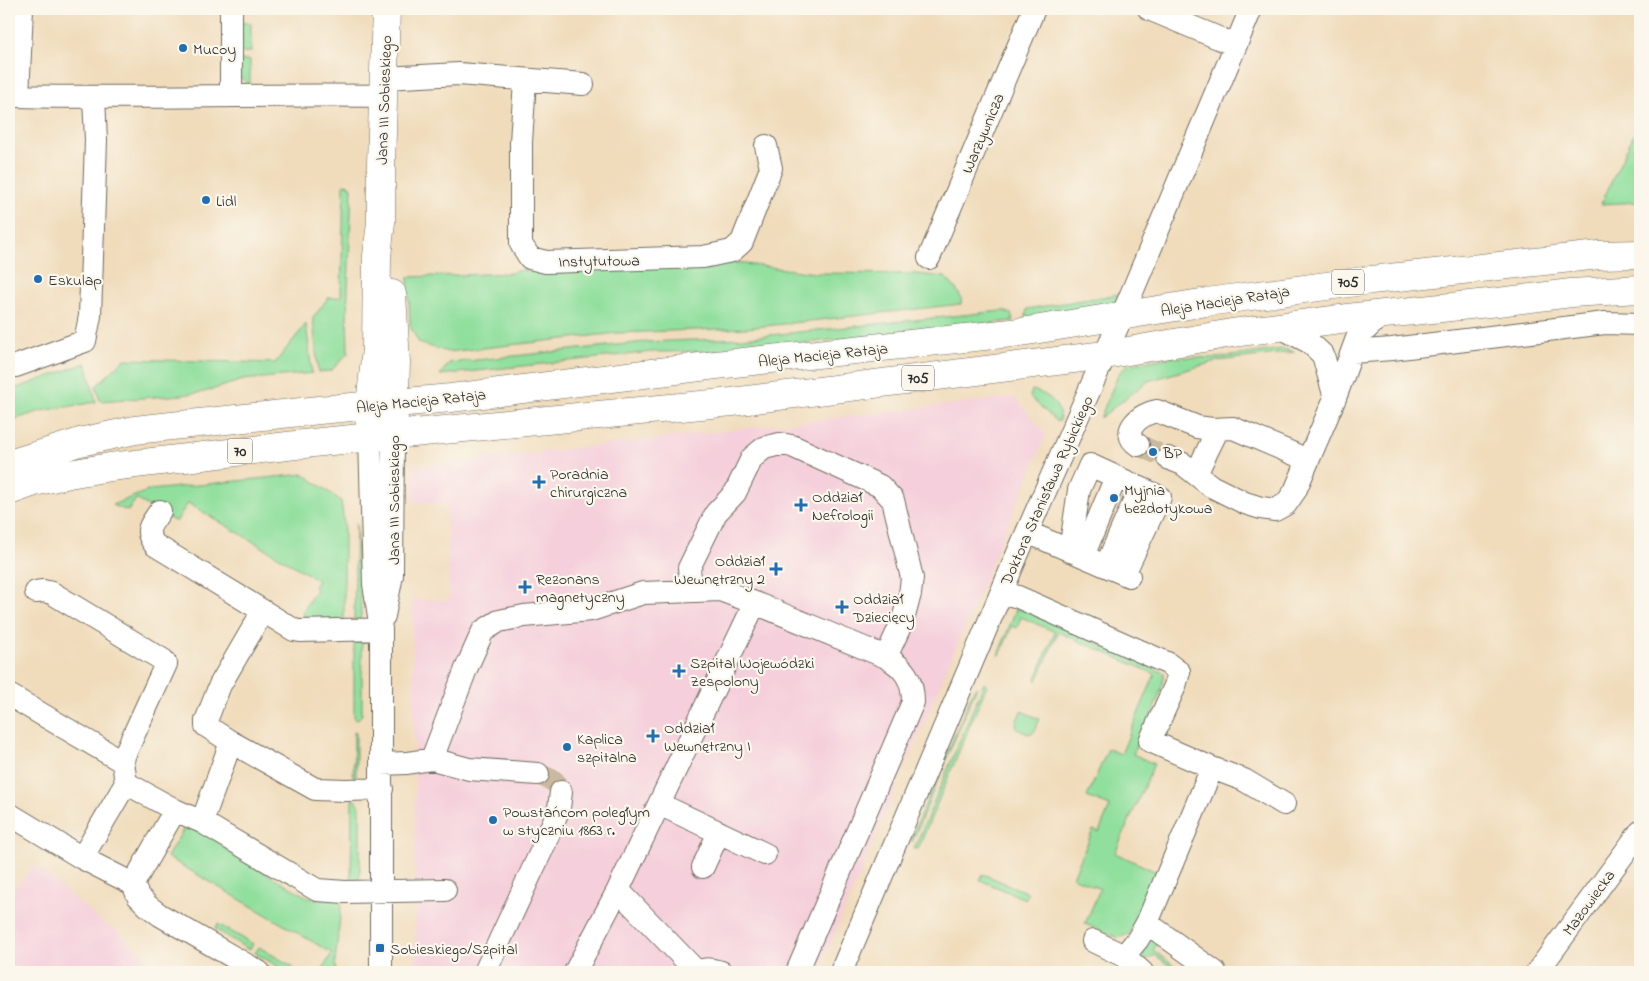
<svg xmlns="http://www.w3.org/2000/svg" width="1649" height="981" font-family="'Indie Flower',sans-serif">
  <rect width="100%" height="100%" fill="#fbf7ec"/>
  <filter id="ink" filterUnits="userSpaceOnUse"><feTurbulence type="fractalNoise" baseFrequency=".02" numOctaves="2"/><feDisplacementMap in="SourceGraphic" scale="10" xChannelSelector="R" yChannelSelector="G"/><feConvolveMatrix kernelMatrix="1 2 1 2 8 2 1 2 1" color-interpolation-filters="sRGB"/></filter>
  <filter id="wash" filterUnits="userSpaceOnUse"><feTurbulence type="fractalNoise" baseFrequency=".0096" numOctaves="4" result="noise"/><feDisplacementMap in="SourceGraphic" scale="20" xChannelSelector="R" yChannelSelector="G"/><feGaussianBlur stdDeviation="1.12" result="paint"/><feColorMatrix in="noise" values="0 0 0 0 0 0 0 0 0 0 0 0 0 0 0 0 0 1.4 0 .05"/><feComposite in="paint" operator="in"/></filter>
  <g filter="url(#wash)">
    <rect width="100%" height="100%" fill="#f0dcbb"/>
    <path fill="#f5cfdb" d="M 1015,397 L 1046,435 L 818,972 L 415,972 L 415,783 L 412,600 L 449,600 L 447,506 L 430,503 L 414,503 L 414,467 Z
      M 35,865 L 108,927 L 114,928 L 160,972 L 9,972 L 9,894 Z"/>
    <path fill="#90df9d" stroke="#5e8564" d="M 236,23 L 251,23 L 251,52 L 236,52 Z
      M 236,60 L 250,60 L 250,85 L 238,76 Z
      M 1640,121 L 1640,202 L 1601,204 Z
      M 344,184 L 350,185 L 352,188 L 347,313 L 348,353 L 331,371 L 318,372 L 313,318 L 328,298 L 341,297 Z
      M 730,262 L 815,273 L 917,274 L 945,277 C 951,284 964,295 961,304 L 747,328 L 617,333 L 448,352 L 419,343 L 410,326 L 408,277 L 512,273 L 514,271 L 562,267 Z
      M 1120,294 L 1116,300 L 1110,305 L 1025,321 L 1027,309 Z
      M 1001,311 L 1005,311 L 1011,314 L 1013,321 L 728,351 L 652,352 L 440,375 L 449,363 L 645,342 L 742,338 Z
      M 306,324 L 312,373 L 243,380 L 204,392 L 182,395 L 100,401 L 96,386 L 125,359 L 275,363 Z
      M 1283,349 L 1295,352 L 1217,361 L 1148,381 L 1100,418 L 1119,373 L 1127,365 L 1171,357 L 1217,358 Z
      M 86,363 L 96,402 L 41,411 L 9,421 L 9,391 Z
      M 1032,390 C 1048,394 1060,403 1060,421 L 1056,421 L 1030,397 Z
      M 304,474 L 341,501 L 344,524 L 344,621 L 309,621 L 304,617 L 303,611 L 316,589 L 314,587 L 318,580 L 188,503 L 176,522 L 136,499 L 128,511 L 112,505 L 150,490 Z
      M 356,524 L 361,614 L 360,620 L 354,623 Z
      M 1017,607 L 1164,673 C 1165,691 1141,736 1133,754 L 1154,764 L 1115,853 L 1161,874 L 1129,934 L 1118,938 L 1085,924 L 1100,889 L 1073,877 L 1093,830 L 1099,832 L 1110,806 L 1087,797 L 1108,749 L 1121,754 L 1155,674 L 1058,632 L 1037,681 L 1035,680 L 1055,632 L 1021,617 L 1017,628 L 1012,626 L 1000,655 L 998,655 Z
      M 354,636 L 360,640 L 362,645 L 362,715 L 357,720 L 354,719 Z
      M 984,683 L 987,685 L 918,849 L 914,849 Z
      M 977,687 L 969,705 L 912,842 L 912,836 L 974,689 Z
      M 1021,711 L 1040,719 L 1034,732 L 1028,734 L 1017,729 L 1016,723 Z
      M 354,732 L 356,732 L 356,785 L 353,785 Z
      M 352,799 L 356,800 L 360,806 L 360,875 L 357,883 L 351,885 Z
      M 186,825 L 224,844 L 225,849 L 309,898 L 342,899 L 335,962 L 336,972 L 321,972 L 332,953 L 167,857 Z
      M 983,874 L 1028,893 L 1025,899 L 980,880 Z
      M 218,924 L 253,944 L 249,950 L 215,929 Z
      M 1149,938 L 1160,940 L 1153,950 L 1182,972 L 1178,972 L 1155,955 L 1144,962 L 1143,950 Z
      M 259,947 L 293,967 L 290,972 L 288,972 L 255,953 Z"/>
  </g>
  <g filter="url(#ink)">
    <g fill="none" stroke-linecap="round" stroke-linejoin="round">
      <path stroke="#c9b99e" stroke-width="22" stroke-dasharray="22 11" stroke-linecap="butt" d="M 1138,445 L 1168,458
        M 538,774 L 554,781 L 561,792"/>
      <defs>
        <path id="minor" d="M 22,9 L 18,96 C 139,99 261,94 383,96
          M 1149,9 L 1235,45
          M 384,78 L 459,74 L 583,84
          M 525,81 L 521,142 L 521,244 L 530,258 L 546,262 L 703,257 L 732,251 L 742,242 L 771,168 L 766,146
          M 231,95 L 231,9
          M 929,258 L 1034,9
          M 1280,327 L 1309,342 L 1323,355 L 1335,398
          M 1352,352 L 1392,349 L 1605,323 L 1640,324
          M 16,366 L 85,341 L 90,316 L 96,140 L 94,98
          M 370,437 L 374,584 L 381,629 L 381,972
          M 1138,445 C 1118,432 1141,413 1157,411 L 1197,427 L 1212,429 L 1233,428 L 1308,460
          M 1168,458 L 1183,464 L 1211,486 L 1245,503 L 1261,508 L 1275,510 L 1286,504 L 1295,491 L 1335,398 L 1357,338 L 1382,314
          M 1196,474 L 1218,429
          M 160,511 C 151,525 143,530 155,545 L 294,630 L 300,631 L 381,629
          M 1027,532 L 1129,576
          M 1070,551 L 1079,490 L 1090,465 L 1160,497 L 1124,574
          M 1083,556 L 1116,477
          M 1106,566 L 1140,488
          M 691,590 L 689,568 L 716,513 L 735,493 L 752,458 L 764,448 L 780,444 L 792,446 L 880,486 L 893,500 L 912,578 L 910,594 L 903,620 L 886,657 L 755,603
          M 36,592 L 43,591 L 52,593 L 163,660 L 166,664 L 124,756 L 123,762 L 126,783 L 82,858
          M 1002,592 L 1018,597 L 1167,663 L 1179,672 L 1175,686 L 1150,741 L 1212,768 L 1244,780 L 1284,804
          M 384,616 L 392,575 L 393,435
          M 9,695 L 123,762
          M 231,742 L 206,726 L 206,721 L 220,685 L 263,611
          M 432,759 L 466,669 L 483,631 L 499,621 L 524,616 L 591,610 L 643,593 L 720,590 L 755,603 L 618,890 L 697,972
          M 381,764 L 407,763 L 432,759 L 469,769 L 538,774
          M 126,783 L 175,810 L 202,822 L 317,890 L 345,892 L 445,890
          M 659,804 L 765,854
          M 9,814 L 82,858 L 133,884 L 138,896 L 148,906 L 160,915 L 259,972
          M 202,822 L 231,742 L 315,789 L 346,790 L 382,789
          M 703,867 L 719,832
          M 133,884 L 175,810
          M 1147,923 L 1215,972
          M 1093,941 L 1124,956 L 1138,939 L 1147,923 L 1212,768
          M 1124,956 L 1142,972
          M 485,972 L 545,843 L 559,808 L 561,792
          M 575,972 L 618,890
          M 697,972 C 706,968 712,969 721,972
          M 797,972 L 913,702 C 913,680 905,668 886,657
          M 841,972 L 1018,553 L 1122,316 L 1251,9
          M 1537,972 L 1640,832"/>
        <path id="major" d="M 392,294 L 396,362 L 394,421
          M 370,424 L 370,406 L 376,349 L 377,256 L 381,222 L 381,163 L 386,9
          M 9,464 L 80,442 L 135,430 L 319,410 L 451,398 L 716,365 L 1021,332 L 1207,302 L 1371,280 L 1599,255 L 1640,254
          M 9,491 L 34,482 L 69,474 L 110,467 L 321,442 L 732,402 L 1105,355 L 1232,333 L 1356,317 L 1498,302 L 1571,293 L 1640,289"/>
      </defs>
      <use href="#minor" stroke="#70695d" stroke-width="24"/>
      <use href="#major" stroke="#70695d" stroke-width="29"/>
      <use href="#minor" stroke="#fff" stroke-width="22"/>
      <use href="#major" stroke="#fff" stroke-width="28"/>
    </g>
  </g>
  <g fill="#1f6fb2" stroke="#fbf7ec" stroke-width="2">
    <circle cx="183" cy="48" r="5"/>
    <circle cx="206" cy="200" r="5"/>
    <circle cx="38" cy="279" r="5"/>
    <circle cx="1153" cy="452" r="5"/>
    <path d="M536.5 474.5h5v5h5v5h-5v5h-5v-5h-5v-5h5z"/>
    <circle cx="1114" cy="498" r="5"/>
    <path d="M798.5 497.5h5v5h5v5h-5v5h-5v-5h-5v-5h5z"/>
    <path d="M773.5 561.5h5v5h5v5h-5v5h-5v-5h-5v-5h5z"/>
    <path d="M522.5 579.5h5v5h5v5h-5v5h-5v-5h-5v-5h5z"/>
    <path d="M839.5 599.5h5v5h5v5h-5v5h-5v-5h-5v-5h5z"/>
    <path d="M676.5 663.5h5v5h5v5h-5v5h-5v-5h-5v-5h5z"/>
    <path d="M650.5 728.5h5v5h5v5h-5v5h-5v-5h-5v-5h5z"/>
    <circle cx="567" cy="747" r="5"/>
    <circle cx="493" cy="820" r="5"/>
    <rect x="375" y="943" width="10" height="10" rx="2.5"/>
  </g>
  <g text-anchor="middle" stroke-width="4.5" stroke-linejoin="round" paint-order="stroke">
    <g fill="#fbf7ec" stroke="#696865" stroke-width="1">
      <rect x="1332" y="269.5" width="32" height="25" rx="4"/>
      <rect x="902" y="365.5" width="32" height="25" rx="4"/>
      <rect x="227.5" y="438.5" width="25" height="25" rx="4"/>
    </g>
    <g font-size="15" font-weight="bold" fill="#2b2b2b">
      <text x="1348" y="287">705</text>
      <text x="918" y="383">705</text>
      <text x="240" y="456">70</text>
    </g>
    <g font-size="16" fill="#2b2b2b" stroke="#fbf7ec" text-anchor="start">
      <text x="193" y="54">Mucoy</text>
      <text x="216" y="206">Lidl</text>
      <text x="48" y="285">Eskulap</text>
      <text x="1163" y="458">BP</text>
      <text x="550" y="479">Poradnia<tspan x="550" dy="18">chirurgiczna</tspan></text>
      <text x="1124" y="495">Myjnia<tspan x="1124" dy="18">bezdotykowa</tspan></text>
      <text x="812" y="502">Oddział<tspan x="812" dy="18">Nefrologii</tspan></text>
      <text x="765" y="566" text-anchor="end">Oddział<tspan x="765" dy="18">Wewnętrzny 2</tspan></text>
      <text x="536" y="584">Rezonans<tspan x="536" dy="18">magnetyczny</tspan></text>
      <text x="853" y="604">Oddział<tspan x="853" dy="18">Dziecięcy</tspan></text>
      <text x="690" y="668">Szpital Wojewódzki<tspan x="690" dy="18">Zespolony</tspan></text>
      <text x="664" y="733">Oddział<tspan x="664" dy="18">Wewnętrzny I</tspan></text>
      <text x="577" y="744">Kaplica<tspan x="577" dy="18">szpitalna</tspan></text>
      <text x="503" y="817">Powstańcom poległym<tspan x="503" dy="18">w styczniu 1863 r.</tspan></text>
      <text x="390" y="954">Sobieskiego/Szpital</text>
    </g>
    <g font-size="16" fill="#2b2b2b" stroke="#fbf7ec">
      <text transform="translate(383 100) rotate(-88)" y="6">Jana III Sobieskiego</text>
      <text transform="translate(982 133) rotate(-67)" y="6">Warzywnicza</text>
      <text transform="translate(599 260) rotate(-1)" y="6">Instytutowa</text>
      <text transform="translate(1225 300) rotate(-9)" y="6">Aleja Macieja Rataja</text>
      <text transform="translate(823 354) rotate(-6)" y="6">Aleja Macieja Rataja</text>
      <text transform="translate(421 400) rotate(-6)" y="6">Aleja Macieja Rataja</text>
      <text transform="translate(1046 490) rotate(-66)" y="6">Doktora Stanisława Rybickiego</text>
      <text transform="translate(393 500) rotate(-90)" y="6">Jana III Sobieskiego</text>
      <text transform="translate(1588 902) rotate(-54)" y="6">Mazowiecka</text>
    </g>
  </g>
  <rect width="1649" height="981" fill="none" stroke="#fbf7ec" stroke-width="30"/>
</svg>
